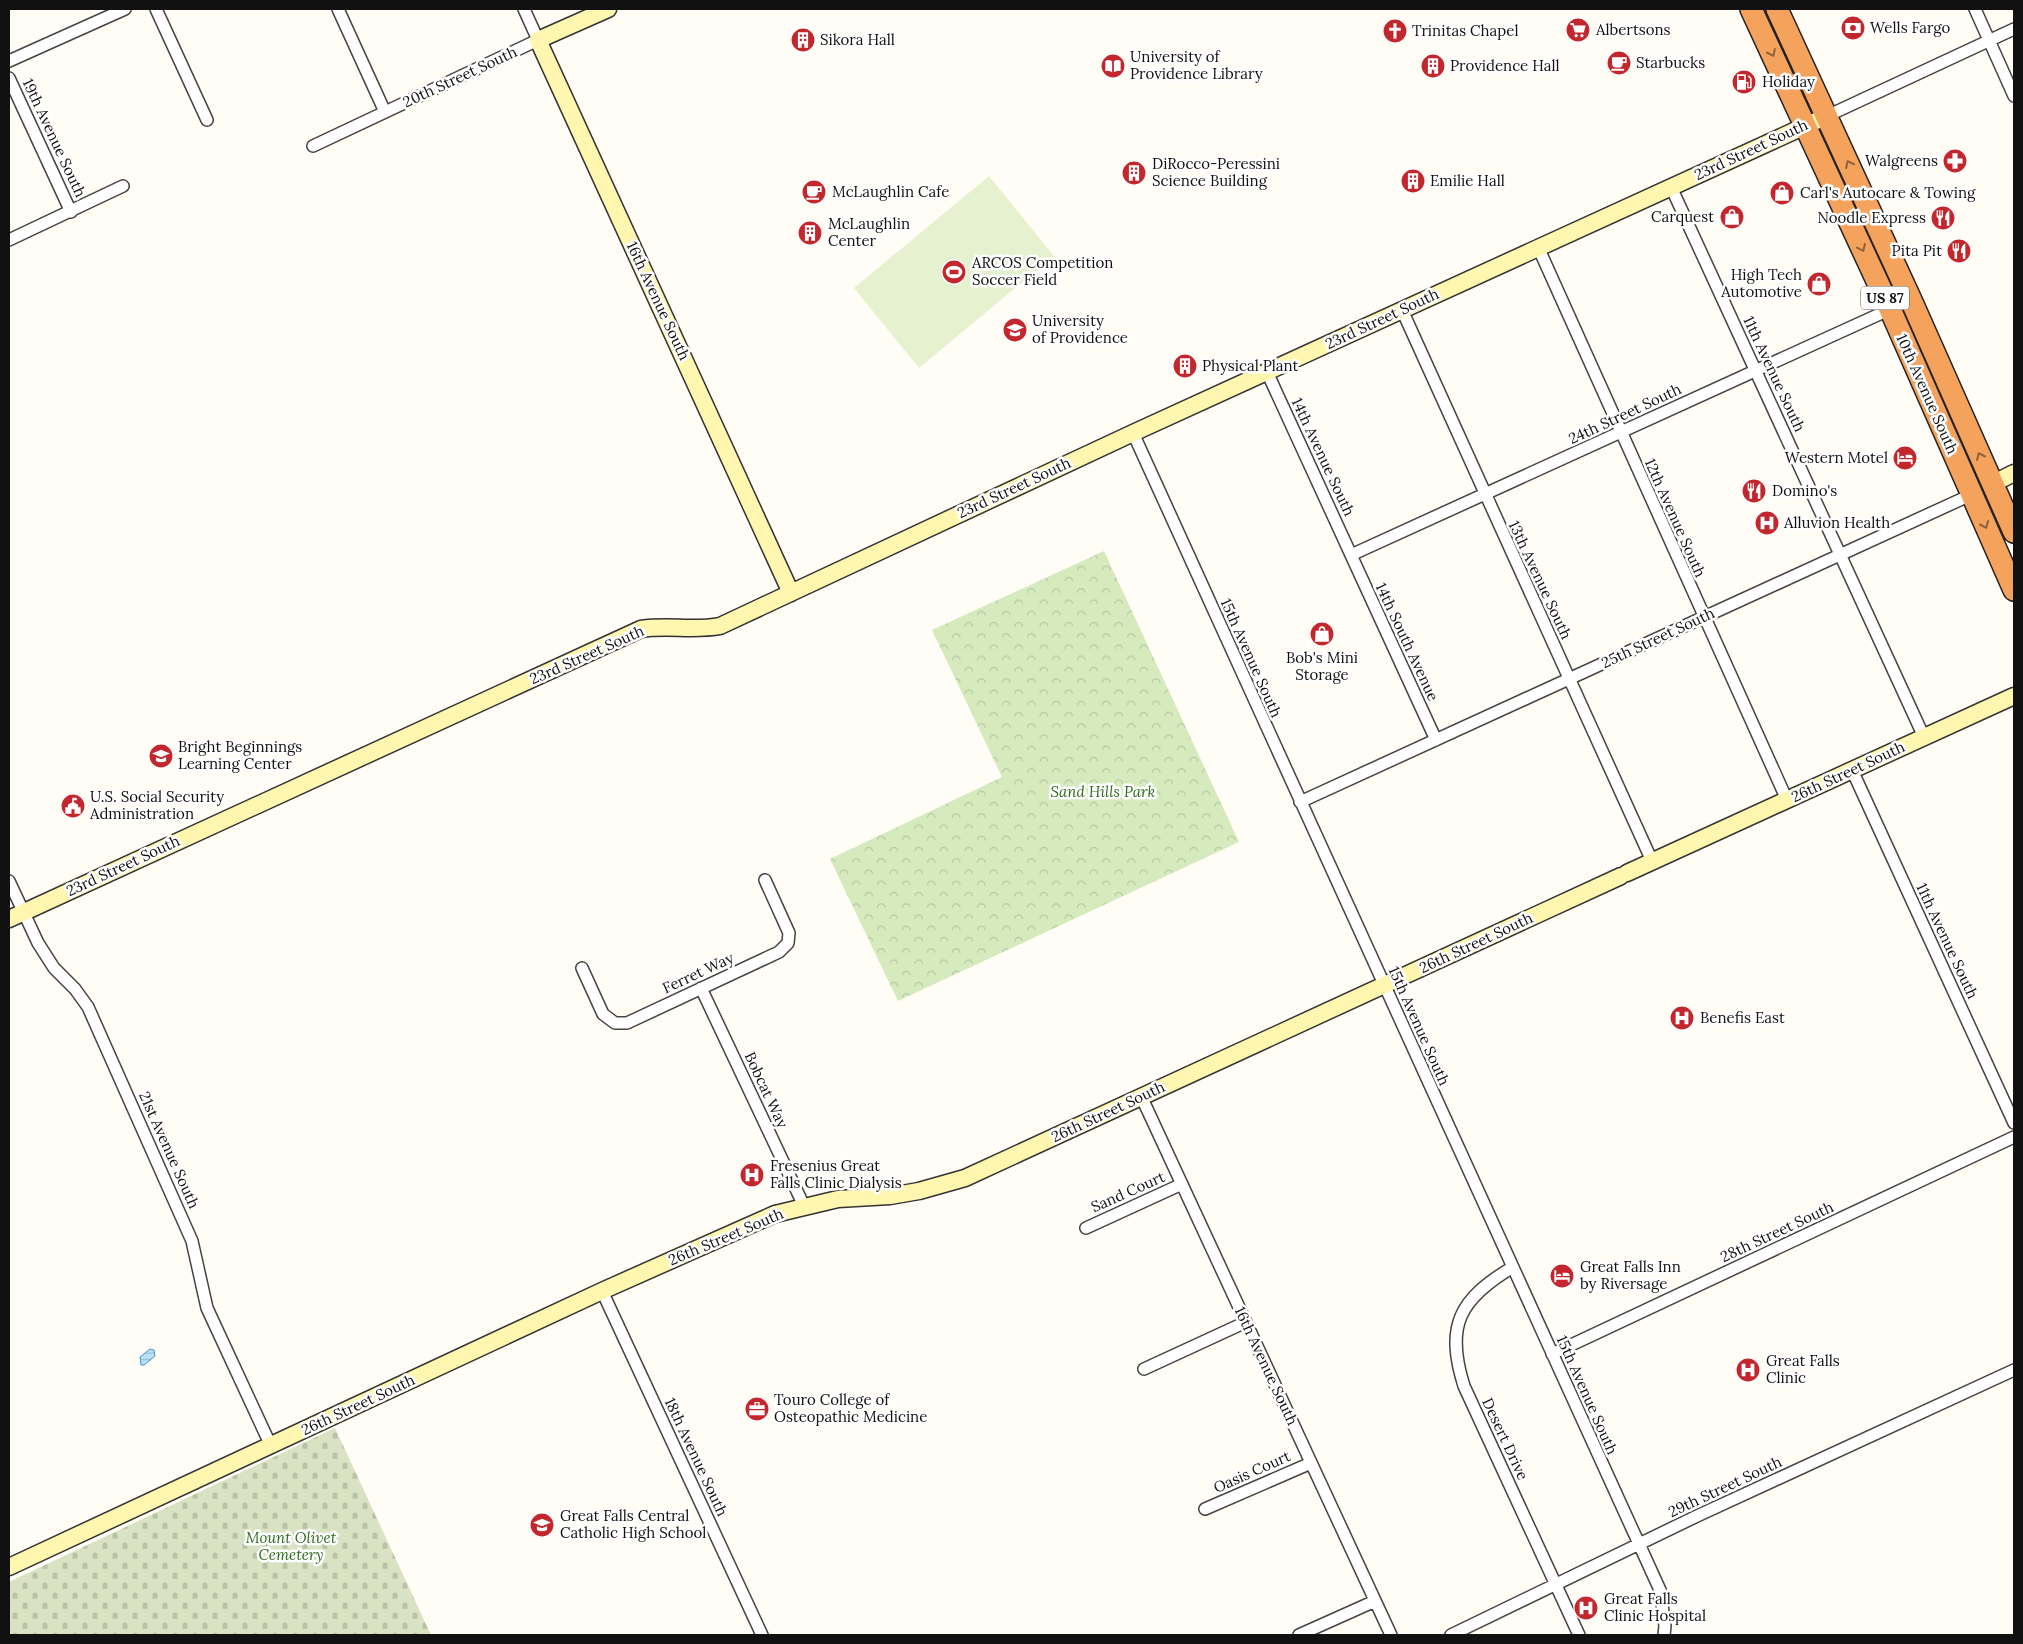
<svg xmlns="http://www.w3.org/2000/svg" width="2023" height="1644" font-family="Lora,serif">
  <defs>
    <pattern id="cemetery-stones" width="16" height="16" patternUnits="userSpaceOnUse" patternTransform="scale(1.25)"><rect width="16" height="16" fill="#d9e3c4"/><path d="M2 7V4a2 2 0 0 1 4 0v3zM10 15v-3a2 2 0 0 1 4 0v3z" fill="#b9c2a7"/></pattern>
    <pattern id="park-crowns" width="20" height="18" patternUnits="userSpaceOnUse" patternTransform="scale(1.25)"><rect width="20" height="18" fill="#d5ebbd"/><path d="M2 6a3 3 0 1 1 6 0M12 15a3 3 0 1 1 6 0" fill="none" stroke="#b6c8a1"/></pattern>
    <pattern id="water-rules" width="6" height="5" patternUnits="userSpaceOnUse" patternTransform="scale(1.25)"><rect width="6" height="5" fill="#b9e0f7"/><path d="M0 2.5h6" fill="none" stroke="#9ebfd3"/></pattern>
  </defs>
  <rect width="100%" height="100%" fill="#fffdf5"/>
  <path fill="url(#cemetery-stones)" d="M 335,1428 L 431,1635 L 9,1635 L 9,1582 Z"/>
  <path fill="url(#park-crowns)" d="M 1104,551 L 1239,842 L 898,1001 L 830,859 L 1002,777 L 932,630 Z"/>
  <path fill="#e6f2cf" d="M 989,176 L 1054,256 L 919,368 L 854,288 Z"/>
  <path fill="url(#water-rules)" stroke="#3f96cf" d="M 150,1349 L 154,1350 L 155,1356 L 144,1365 L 141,1365 L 140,1357 Z"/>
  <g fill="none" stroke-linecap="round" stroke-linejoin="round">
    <defs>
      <path id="street" d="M 156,9 L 207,120
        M 338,9 L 385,112
        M 1975,9 L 2014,96
        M 9,61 L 125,9
        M 9,78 L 71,212
        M 1827,116 L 2014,29
        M 313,146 L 538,40 L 524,9
        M 1671,187 L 1924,737
        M 9,240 L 123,186
        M 1538,247 L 1787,800
        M 1402,310 L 1652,861
        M 1267,372 L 1436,740
        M 1133,433 L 1660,1590 L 1665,1626 L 1664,1635
        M 1351,555 L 1893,308
        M 1852,770 L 2014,1123
        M 1300,802 L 1975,493
        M 9,881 L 38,943 L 54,968 L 75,989 L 88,1007 L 192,1241 L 207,1308 L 271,1446
        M 582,968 L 603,1014 L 615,1023 L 627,1023 L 779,952 L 788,943 L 789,933 L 765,880
        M 701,988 L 804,1206
        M 1141,1096 L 1391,1635
        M 1086,1228 L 1182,1184
        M 1513,1267 C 1459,1299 1445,1326 1464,1386 L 1579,1635
        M 602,1291 L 762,1635
        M 1552,1354 L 2014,1137
        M 1144,1369 L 1246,1322
        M 1205,1509 L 1311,1463
        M 1299,1635 L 1375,1601
        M 1451,1635 L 1697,1516 L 2014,1370"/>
      <path id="secondary" d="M 608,9 L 538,40 L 791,593
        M 1992,484 L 2014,473
        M 1627,873 L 2014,696
        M 9,919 L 641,629 C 668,625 694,631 720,626 L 1133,433 L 1827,116
        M 9,1567 L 602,1291 L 775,1214 L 838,1199 L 890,1196 L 919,1191 L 965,1178 L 1621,876"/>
      <path id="highway" d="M 1751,9 L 1890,309 L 2014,590
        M 1777,9 L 1911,300 L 2014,532"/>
    </defs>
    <use href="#street" stroke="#444" stroke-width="14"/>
    <use href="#secondary" stroke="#333" stroke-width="19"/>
    <use href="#highway" stroke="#222" stroke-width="24"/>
    <use href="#street" stroke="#fff" stroke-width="11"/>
    <use href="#secondary" stroke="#fff6b0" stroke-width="16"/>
    <use href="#highway" stroke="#f5a25d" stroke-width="21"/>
  </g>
  <defs><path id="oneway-chevron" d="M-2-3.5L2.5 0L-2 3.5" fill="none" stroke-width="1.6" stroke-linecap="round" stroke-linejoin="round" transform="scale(1.25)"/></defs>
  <g stroke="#8e613b">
    <use href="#oneway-chevron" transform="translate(1772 53) rotate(65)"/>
    <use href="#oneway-chevron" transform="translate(1849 164) rotate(-115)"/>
    <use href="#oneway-chevron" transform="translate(1862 248) rotate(65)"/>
    <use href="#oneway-chevron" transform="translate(1980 456) rotate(-114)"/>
    <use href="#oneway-chevron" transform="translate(1985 525) rotate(66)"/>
  </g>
  <defs>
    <symbol id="bank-disc" viewBox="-11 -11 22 22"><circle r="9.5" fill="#c4262e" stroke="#fff"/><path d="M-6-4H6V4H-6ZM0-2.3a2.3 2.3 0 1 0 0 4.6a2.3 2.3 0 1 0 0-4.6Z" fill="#fff"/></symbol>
    <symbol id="supermarket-disc" viewBox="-11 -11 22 22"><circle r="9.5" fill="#c4262e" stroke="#fff"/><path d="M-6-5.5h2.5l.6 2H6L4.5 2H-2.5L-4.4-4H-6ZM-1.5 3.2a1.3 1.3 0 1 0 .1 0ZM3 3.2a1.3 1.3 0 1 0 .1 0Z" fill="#fff"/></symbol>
    <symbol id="church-disc" viewBox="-11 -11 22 22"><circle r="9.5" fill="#c4262e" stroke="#fff"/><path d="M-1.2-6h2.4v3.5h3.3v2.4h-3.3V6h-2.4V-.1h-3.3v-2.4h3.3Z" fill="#fff"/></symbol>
    <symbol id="building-disc" viewBox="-11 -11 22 22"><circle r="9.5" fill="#c4262e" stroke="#fff"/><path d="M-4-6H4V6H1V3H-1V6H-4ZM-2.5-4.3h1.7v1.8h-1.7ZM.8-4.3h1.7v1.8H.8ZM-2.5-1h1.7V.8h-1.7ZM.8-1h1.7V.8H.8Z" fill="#fff"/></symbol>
    <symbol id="cafe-disc" viewBox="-11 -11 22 22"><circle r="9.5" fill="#c4262e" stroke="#fff"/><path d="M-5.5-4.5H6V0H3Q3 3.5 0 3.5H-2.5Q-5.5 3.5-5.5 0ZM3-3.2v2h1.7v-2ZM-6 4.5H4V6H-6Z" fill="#fff"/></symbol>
    <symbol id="library-disc" viewBox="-11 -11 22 22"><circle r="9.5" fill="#c4262e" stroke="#fff"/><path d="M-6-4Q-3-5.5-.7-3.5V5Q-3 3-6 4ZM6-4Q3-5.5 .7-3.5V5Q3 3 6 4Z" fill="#fff"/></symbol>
    <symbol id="fuel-disc" viewBox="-11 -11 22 22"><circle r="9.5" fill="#c4262e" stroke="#fff"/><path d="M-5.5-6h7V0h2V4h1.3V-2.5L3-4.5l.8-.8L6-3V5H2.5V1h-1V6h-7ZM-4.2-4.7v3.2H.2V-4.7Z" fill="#fff"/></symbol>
    <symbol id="pharmacy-disc" viewBox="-11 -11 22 22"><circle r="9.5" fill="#c4262e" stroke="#fff"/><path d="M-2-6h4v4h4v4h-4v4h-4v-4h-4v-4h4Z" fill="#fff"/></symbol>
    <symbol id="shop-disc" viewBox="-11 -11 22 22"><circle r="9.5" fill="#c4262e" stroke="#fff"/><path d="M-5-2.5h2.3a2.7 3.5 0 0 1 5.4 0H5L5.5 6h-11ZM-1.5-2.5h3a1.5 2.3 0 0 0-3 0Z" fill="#fff"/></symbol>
    <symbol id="restaurant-disc" viewBox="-11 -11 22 22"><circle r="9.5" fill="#c4262e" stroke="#fff"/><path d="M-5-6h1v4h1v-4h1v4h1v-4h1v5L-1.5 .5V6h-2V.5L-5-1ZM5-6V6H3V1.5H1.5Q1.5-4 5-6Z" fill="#fff"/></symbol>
    <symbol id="stadium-disc" viewBox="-11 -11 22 22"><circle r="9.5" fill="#c4262e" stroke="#fff"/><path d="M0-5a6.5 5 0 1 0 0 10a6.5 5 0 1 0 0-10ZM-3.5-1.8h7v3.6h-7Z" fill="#fff"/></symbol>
    <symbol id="university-disc" viewBox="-11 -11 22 22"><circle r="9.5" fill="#c4262e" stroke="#fff"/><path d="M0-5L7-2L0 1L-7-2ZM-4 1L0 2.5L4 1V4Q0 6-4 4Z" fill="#fff"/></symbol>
    <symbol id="hotel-disc" viewBox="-11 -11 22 22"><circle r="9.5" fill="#c4262e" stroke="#fff"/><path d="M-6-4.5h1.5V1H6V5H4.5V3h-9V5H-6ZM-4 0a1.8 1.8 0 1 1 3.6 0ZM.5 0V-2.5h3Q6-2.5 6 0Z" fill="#fff"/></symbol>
    <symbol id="hospital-disc" viewBox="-11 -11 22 22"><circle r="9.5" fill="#c4262e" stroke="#fff"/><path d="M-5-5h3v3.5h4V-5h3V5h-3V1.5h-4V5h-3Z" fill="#fff"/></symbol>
    <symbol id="school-disc" viewBox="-11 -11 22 22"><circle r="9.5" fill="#c4262e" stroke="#fff"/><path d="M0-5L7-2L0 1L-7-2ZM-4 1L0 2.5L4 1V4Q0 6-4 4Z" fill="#fff"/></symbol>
    <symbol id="civic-disc" viewBox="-11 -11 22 22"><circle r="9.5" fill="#c4262e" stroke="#fff"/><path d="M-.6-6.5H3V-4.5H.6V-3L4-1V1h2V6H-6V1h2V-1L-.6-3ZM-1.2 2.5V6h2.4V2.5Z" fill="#fff"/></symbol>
    <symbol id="office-disc" viewBox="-11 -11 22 22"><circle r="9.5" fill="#c4262e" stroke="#fff"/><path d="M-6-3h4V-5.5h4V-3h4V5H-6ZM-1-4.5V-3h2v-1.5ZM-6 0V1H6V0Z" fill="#fff"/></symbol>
  </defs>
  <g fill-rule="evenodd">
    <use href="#bank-disc" x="1839" y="14" width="28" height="28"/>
    <use href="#supermarket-disc" x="1564" y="16" width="28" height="28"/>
    <use href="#church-disc" x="1381" y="17" width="28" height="28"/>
    <use href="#building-disc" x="789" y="26" width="28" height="28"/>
    <use href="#cafe-disc" x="1605" y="49" width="28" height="28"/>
    <use href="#library-disc" x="1099" y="52" width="28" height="28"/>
    <use href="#building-disc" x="1419" y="52" width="28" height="28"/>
    <use href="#fuel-disc" x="1730" y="68" width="28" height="28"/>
    <use href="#pharmacy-disc" x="1941" y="147" width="28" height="28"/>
    <use href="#building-disc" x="1120" y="159" width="28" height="28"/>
    <use href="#building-disc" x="1399" y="167" width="28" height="28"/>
    <use href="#cafe-disc" x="800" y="178" width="28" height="28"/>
    <use href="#shop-disc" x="1768" y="179" width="28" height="28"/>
    <use href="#shop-disc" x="1718" y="203" width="28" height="28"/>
    <use href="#restaurant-disc" x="1929" y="204" width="28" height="28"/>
    <use href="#building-disc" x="796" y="219" width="28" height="28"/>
    <use href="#restaurant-disc" x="1945" y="237" width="28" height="28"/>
    <use href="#stadium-disc" x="940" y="258" width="28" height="28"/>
    <use href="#shop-disc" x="1805" y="270" width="28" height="28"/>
    <use href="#university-disc" x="1001" y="316" width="28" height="28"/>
    <use href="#building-disc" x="1171" y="352" width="28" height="28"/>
    <use href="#hotel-disc" x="1891" y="444" width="28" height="28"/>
    <use href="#restaurant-disc" x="1740" y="477" width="28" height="28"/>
    <use href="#hospital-disc" x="1753" y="509" width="28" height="28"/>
    <use href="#shop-disc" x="1308" y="620" width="28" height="28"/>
    <use href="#school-disc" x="147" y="742" width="28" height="28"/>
    <use href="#civic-disc" x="59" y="792" width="28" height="28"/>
    <use href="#hospital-disc" x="1668" y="1004" width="28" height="28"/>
    <use href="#hospital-disc" x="738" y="1161" width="28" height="28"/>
    <use href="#hotel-disc" x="1548" y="1262" width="28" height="28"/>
    <use href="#hospital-disc" x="1734" y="1356" width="28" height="28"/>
    <use href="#office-disc" x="743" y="1395" width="28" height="28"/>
    <use href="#school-disc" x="528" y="1511" width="28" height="28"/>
    <use href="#hospital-disc" x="1572" y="1594" width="28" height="28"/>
  </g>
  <g text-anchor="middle" stroke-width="5" stroke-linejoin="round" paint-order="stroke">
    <rect fill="#fff" stroke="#585858" stroke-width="1" x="1861" y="286.5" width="48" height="23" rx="4"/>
    <g font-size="14" font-weight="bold" fill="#111">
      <text x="1885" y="303">US 87</text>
    </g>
    <g font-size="15" fill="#111" stroke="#fff" text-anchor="start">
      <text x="1870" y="33">Wells Fargo</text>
      <text x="1596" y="35">Albertsons</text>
      <text x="1412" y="36">Trinitas Chapel</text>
      <text x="820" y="45">Sikora Hall</text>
      <text x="1130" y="62">University of<tspan x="1130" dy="17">Providence Library</tspan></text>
      <text x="1636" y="68">Starbucks</text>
      <text x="1450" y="71">Providence Hall</text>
      <text x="1762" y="87">Holiday</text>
      <text x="1938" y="166" text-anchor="end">Walgreens</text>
      <text x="1152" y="169">DiRocco-Peressini<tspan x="1152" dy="17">Science Building</tspan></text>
      <text x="1430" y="186">Emilie Hall</text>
      <text x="832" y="197">McLaughlin Cafe</text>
      <text x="1800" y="198">Carl's Autocare &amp; Towing</text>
      <text x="1714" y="222" text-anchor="end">Carquest</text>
      <text x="1926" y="223" text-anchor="end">Noodle Express</text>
      <text x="828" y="229">McLaughlin<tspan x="828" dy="17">Center</tspan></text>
      <text x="1942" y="256" text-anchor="end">Pita Pit</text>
      <text x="972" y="268">ARCOS Competition<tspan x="972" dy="17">Soccer Field</tspan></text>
      <text x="1802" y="280" text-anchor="end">High Tech<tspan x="1802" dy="17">Automotive</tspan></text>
      <text x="1032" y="326">University<tspan x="1032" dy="17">of Providence</tspan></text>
      <text x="1202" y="371">Physical Plant</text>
      <text x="1888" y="463" text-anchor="end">Western Motel</text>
      <text x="1772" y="496">Domino's</text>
      <text x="1784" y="528">Alluvion Health</text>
      <text x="1322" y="663" text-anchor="middle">Bob's Mini<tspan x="1322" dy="17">Storage</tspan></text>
      <text x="178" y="752">Bright Beginnings<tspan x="178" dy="17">Learning Center</tspan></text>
      <text x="90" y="802">U.S. Social Security<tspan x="90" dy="17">Administration</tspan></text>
      <text x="1700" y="1023">Benefis East</text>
      <text x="770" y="1171">Fresenius Great<tspan x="770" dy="17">Falls Clinic Dialysis</tspan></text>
      <text x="1580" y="1272">Great Falls Inn<tspan x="1580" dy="17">by Riversage</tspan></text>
      <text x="1766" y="1366">Great Falls<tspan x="1766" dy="17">Clinic</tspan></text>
      <text x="774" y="1405">Touro College of<tspan x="774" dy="17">Osteopathic Medicine</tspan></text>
      <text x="560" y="1521">Great Falls Central<tspan x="560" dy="17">Catholic High School</tspan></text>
      <text x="1604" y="1604">Great Falls<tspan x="1604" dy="17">Clinic Hospital</tspan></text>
    </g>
    <g font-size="15" fill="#111" stroke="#fff">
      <text transform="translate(460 77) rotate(-25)" y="5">20th Street South</text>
      <text transform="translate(54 138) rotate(65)" y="5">19th Avenue South</text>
      <text transform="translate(1751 150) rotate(-25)" y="5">23rd Street South</text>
      <text transform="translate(658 301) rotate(65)" y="5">16th Avenue South</text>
      <text transform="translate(1382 319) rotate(-25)" y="5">23rd Street South</text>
      <text transform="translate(1774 374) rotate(65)" y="5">11th Avenue South</text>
      <text transform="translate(1927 394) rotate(66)" y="5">10th Avenue South</text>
      <text transform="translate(1625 414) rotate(-25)" y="5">24th Street South</text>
      <text transform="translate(1323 457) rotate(65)" y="5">14th Avenue South</text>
      <text transform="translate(1014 488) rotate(-25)" y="5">23rd Street South</text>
      <text transform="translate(1675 518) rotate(66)" y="5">12th Avenue South</text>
      <text transform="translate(1540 580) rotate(65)" y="5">13th Avenue South</text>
      <text transform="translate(1658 638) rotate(-25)" y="5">25th Street South</text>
      <text transform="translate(1407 642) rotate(65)" y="5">14th South Avenue</text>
      <text transform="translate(587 655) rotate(-24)" y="5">23rd Street South</text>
      <text transform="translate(1251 658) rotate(66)" y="5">15th Avenue South</text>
      <text transform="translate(1848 772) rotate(-25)" y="5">26th Street South</text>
      <text transform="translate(123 866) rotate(-25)" y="5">23rd Street South</text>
      <text transform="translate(1947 941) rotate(65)" y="5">11th Avenue South</text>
      <text transform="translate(1476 943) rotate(-25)" y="5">26th Street South</text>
      <text transform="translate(698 973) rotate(-25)" y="5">Ferret Way</text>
      <text transform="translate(1419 1026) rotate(66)" y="5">15th Avenue South</text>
      <text transform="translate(766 1090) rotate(65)" y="5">Bobcat Way</text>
      <text transform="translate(1108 1112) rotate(-25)" y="5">26th Street South</text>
      <text transform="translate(169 1150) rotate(66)" y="5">21st Avenue South</text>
      <text transform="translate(1128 1192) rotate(-24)" y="5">Sand Court</text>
      <text transform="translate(1777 1232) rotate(-25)" y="5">28th Street South</text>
      <text transform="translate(726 1237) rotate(-23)" y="5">26th Street South</text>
      <text transform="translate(1266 1366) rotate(65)" y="5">16th Avenue South</text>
      <text transform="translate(1587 1395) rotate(66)" y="5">15th Avenue South</text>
      <text transform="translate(358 1405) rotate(-25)" y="5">26th Street South</text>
      <text transform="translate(1505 1439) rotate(65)" y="5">Desert Drive</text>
      <text transform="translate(696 1457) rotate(65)" y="5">18th Avenue South</text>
      <text transform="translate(1252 1472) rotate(-24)" y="5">Oasis Court</text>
      <text transform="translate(1725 1487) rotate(-25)" y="5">29th Street South</text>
    </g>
    <g font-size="15" font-style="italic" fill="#2f6b1f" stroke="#fff">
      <text x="1103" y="797">Sand Hills Park</text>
      <text x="291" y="1543">Mount Olivet<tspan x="291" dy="17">Cemetery</tspan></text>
    </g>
  </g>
  <rect width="2023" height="1644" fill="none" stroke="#111111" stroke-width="20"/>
</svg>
